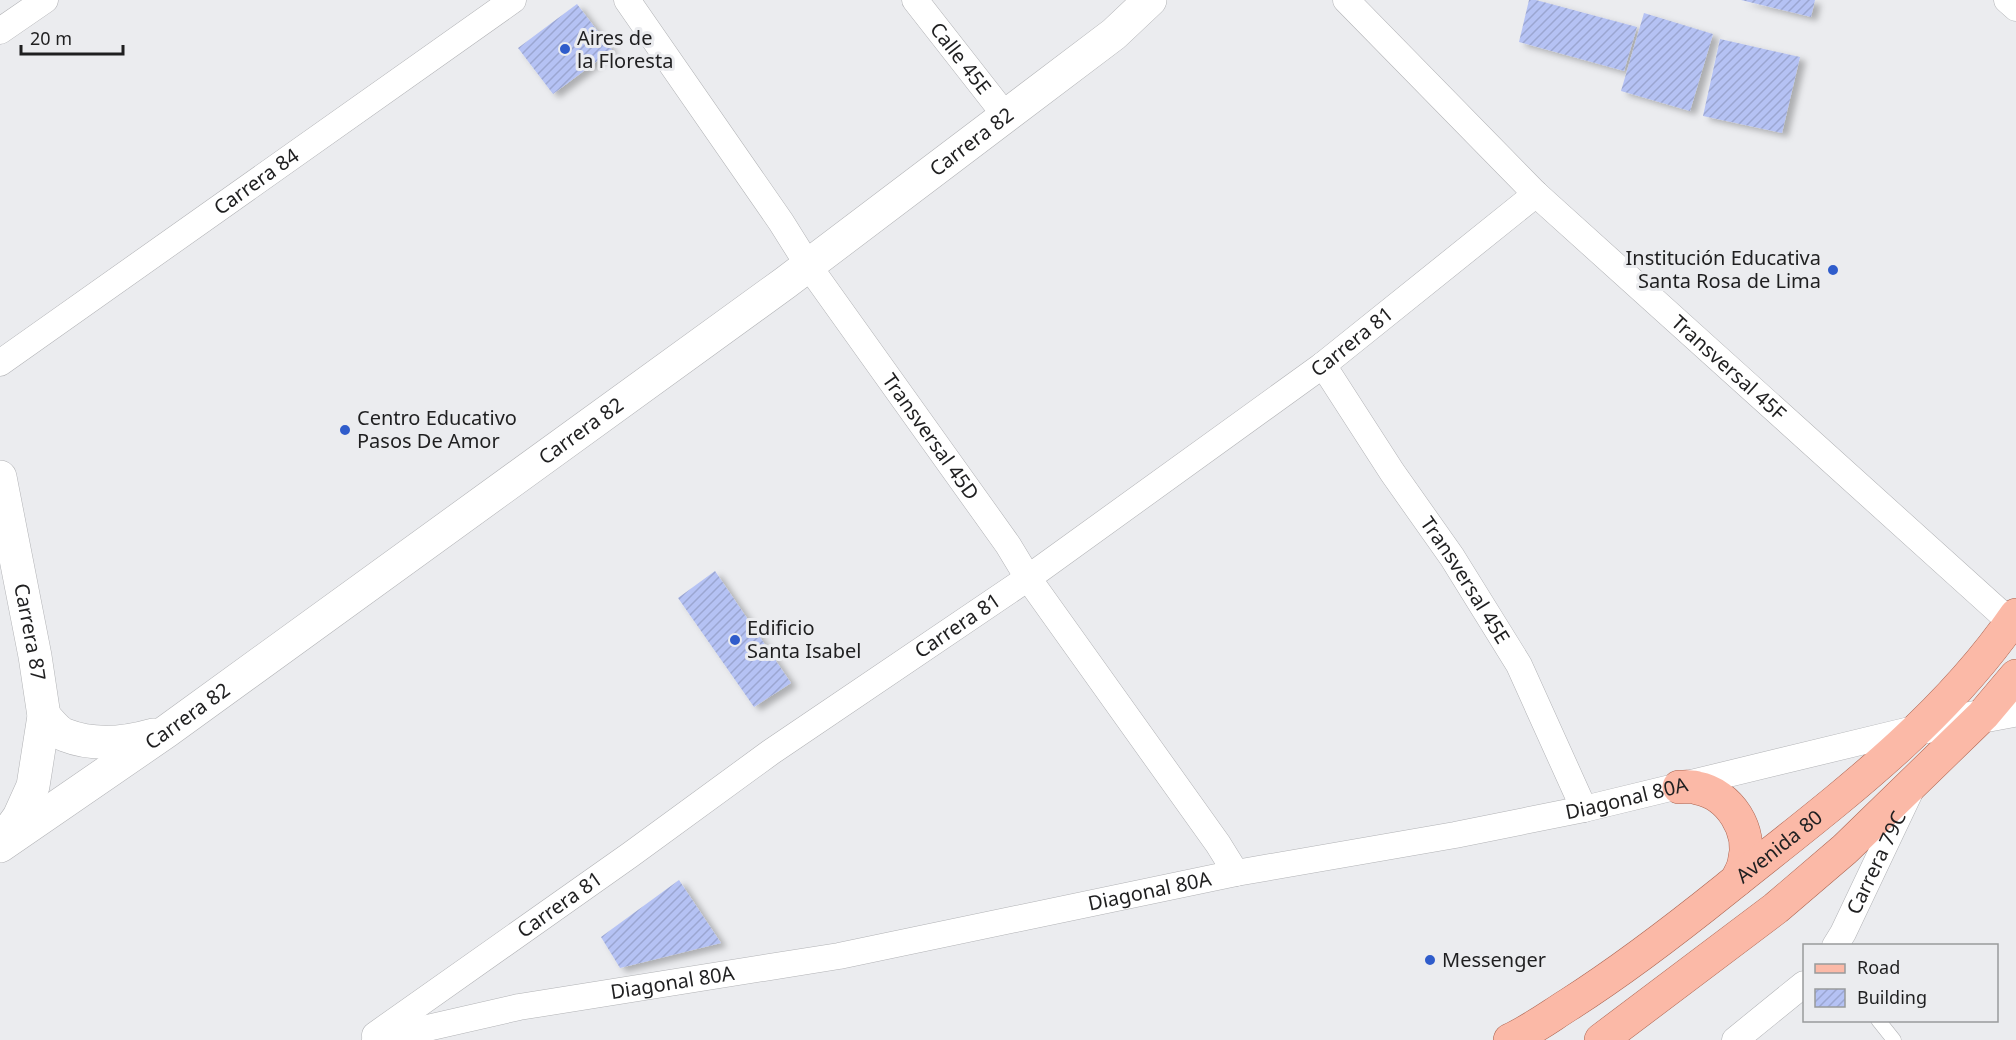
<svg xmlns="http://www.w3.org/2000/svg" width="2016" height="1040" font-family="'Noto Sans',sans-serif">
  <defs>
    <pattern id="building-hatch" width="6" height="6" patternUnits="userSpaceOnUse" patternTransform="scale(1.5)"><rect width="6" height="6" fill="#b5c2f4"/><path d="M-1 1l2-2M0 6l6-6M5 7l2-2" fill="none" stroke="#9ba6d1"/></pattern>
    <filter id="shadow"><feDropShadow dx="6" dy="4" stdDeviation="3" flood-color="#0004"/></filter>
  </defs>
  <rect width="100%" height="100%" fill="#ebecef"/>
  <path fill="url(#building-hatch)" filter="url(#shadow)" d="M 1529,0 L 1536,0 L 1637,27 L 1624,71 L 1519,42 Z
    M 1741,0 L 1815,0 L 1811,17 Z
    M 577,4 L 612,50 L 553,94 L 518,48 Z
    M 1644,13 L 1713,34 L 1690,111 L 1621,91 Z
    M 1720,39 L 1800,57 L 1782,133 L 1703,116 Z
    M 715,571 L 791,683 L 754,707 L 678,598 Z
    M 679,880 L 721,943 L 620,968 L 601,937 Z"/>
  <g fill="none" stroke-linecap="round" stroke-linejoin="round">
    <defs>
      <path id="lane" d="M 1878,1020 L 1894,1040"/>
      <g id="street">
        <path id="s1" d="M 627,0 L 781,222 L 808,265 L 1008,545 L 1028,578 L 1218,844 L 1236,873"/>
        <path id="s2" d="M 915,0 L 1005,115"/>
        <path id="s3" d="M 1346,0 L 1536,194 L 2016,627"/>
        <path d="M 2007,0 L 2016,8"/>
        <path d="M 0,31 L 45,0"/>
        <path id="s4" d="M 0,363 L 513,0"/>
        <path id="s5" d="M 1323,365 L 1392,472 L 1452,557 L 1519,665 L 1584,809"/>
        <path id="s6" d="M 1835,946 L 1843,933 L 1910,792"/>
        <path id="s7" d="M 375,1035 L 630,855 L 771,752 L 1028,578 L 1323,365 L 1536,194"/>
        <path id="s8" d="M 375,1040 L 519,1007 L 839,956 L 1236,873 L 1455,835 L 1584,809 L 1918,728"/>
        <path d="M 1735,1040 L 1804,984"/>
      </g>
      <g id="secondary">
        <path id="s9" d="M 0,477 L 35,656 L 44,716 L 33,786 L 19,817 L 4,838"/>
        <path d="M 44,716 C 50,722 57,732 65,735 C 93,746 125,743 153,735"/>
        <path d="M 1919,728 L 2016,710"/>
        <path id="s10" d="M 0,846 L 167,731 L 785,283 L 1114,34 L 1150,0"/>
      </g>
      <g id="primary">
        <path d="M 1679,787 C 1685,787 1692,786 1697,788 C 1730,794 1753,831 1744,863 C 1743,869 1739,875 1737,880"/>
        <path id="s11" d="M 1510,1040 C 1530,1031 1549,1017 1568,1005 C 1623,970 1675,930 1726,889 C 1829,806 1940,726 2016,615"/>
        <path d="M 1601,1040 L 1776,908 L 1845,849 L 1983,715 L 2016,676"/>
      </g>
    </defs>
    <use href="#lane" stroke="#b1b2b5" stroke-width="15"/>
    <use href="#street" stroke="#b1b2b5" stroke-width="27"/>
    <use href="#secondary" stroke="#b1b2b5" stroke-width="34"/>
    <use href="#primary" stroke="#ad6551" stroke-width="34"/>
    <use href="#lane" stroke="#fff" stroke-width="14"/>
    <use href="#street" stroke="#fff" stroke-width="26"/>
    <use href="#secondary" stroke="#fff" stroke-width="33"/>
    <use href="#primary" stroke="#fbb9a7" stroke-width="33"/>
  </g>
  <g fill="#2f5ccb" stroke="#ebecef" stroke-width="2">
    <circle cx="565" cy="49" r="6"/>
    <circle cx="1833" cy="270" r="6"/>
    <circle cx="345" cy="430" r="6"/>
    <circle cx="735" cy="640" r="6"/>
    <circle cx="1430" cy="960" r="6"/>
  </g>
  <g text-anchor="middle" stroke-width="6" stroke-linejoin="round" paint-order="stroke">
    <g font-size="20" fill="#1f1f20" stroke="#ebecef" text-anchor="start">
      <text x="577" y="45">Aires de<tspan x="577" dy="23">la Floresta</tspan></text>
      <text x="1821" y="265" text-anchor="end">Institución Educativa<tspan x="1821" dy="23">Santa Rosa de Lima</tspan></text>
      <text x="357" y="425">Centro Educativo<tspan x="357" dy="23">Pasos De Amor</tspan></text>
      <text x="747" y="635">Edificio<tspan x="747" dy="23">Santa Isabel</tspan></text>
      <text x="1442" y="967">Messenger</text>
    </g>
    <g font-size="20" fill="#1f1f20" stroke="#ebecef">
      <text dy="7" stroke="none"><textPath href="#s2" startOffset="74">Calle 45E</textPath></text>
      <text dy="7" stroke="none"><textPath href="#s10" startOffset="1200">Carrera 82</textPath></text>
      <text dy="7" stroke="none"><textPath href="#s4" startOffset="314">Carrera 84</textPath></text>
      <text dy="7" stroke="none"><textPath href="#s7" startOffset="1198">Carrera 81</textPath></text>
      <text dy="7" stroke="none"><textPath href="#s3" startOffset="531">Transversal 45F</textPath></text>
      <text dy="7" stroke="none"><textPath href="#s10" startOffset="714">Carrera 82</textPath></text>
      <text dy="7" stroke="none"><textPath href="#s1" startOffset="532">Transversal 45D</textPath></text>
      <text dy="7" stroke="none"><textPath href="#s5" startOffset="258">Transversal 45E</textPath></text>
      <text dy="7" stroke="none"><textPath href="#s7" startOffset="712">Carrera 81</textPath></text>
      <text dy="7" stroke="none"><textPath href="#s9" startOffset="158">Carrera 87</textPath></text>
      <text dy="7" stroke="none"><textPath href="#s10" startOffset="228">Carrera 82</textPath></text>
      <text dy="7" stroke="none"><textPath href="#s8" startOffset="1275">Diagonal 80A</textPath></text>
      <text dy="7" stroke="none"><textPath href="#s11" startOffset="332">Avenida 80</textPath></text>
      <text dy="7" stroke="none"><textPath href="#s6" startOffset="93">Carrera 79C</textPath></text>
      <text dy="7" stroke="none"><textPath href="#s8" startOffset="789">Diagonal 80A</textPath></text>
      <text dy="7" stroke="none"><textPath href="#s7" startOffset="226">Carrera 81</textPath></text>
      <text dy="7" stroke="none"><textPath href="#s8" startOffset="303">Diagonal 80A</textPath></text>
    </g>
  </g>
  <rect x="1803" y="944" width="195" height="78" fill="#ebecef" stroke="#999a9c" stroke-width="1.5"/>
  <rect x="1815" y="964" width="30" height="9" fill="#fbb9a7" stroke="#999a9c" stroke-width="1.5"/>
  <text x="1857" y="974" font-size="18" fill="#1f1f20">Road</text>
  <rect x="1815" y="989" width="30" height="18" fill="url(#building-hatch)" stroke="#999a9c" stroke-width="1.5"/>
  <text x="1857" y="1004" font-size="18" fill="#1f1f20">Building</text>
  <path d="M21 45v9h102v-9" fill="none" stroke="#1f1f20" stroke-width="3"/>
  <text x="30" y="45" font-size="18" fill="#1f1f20" stroke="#ebecef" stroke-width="4.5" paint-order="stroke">20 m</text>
</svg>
